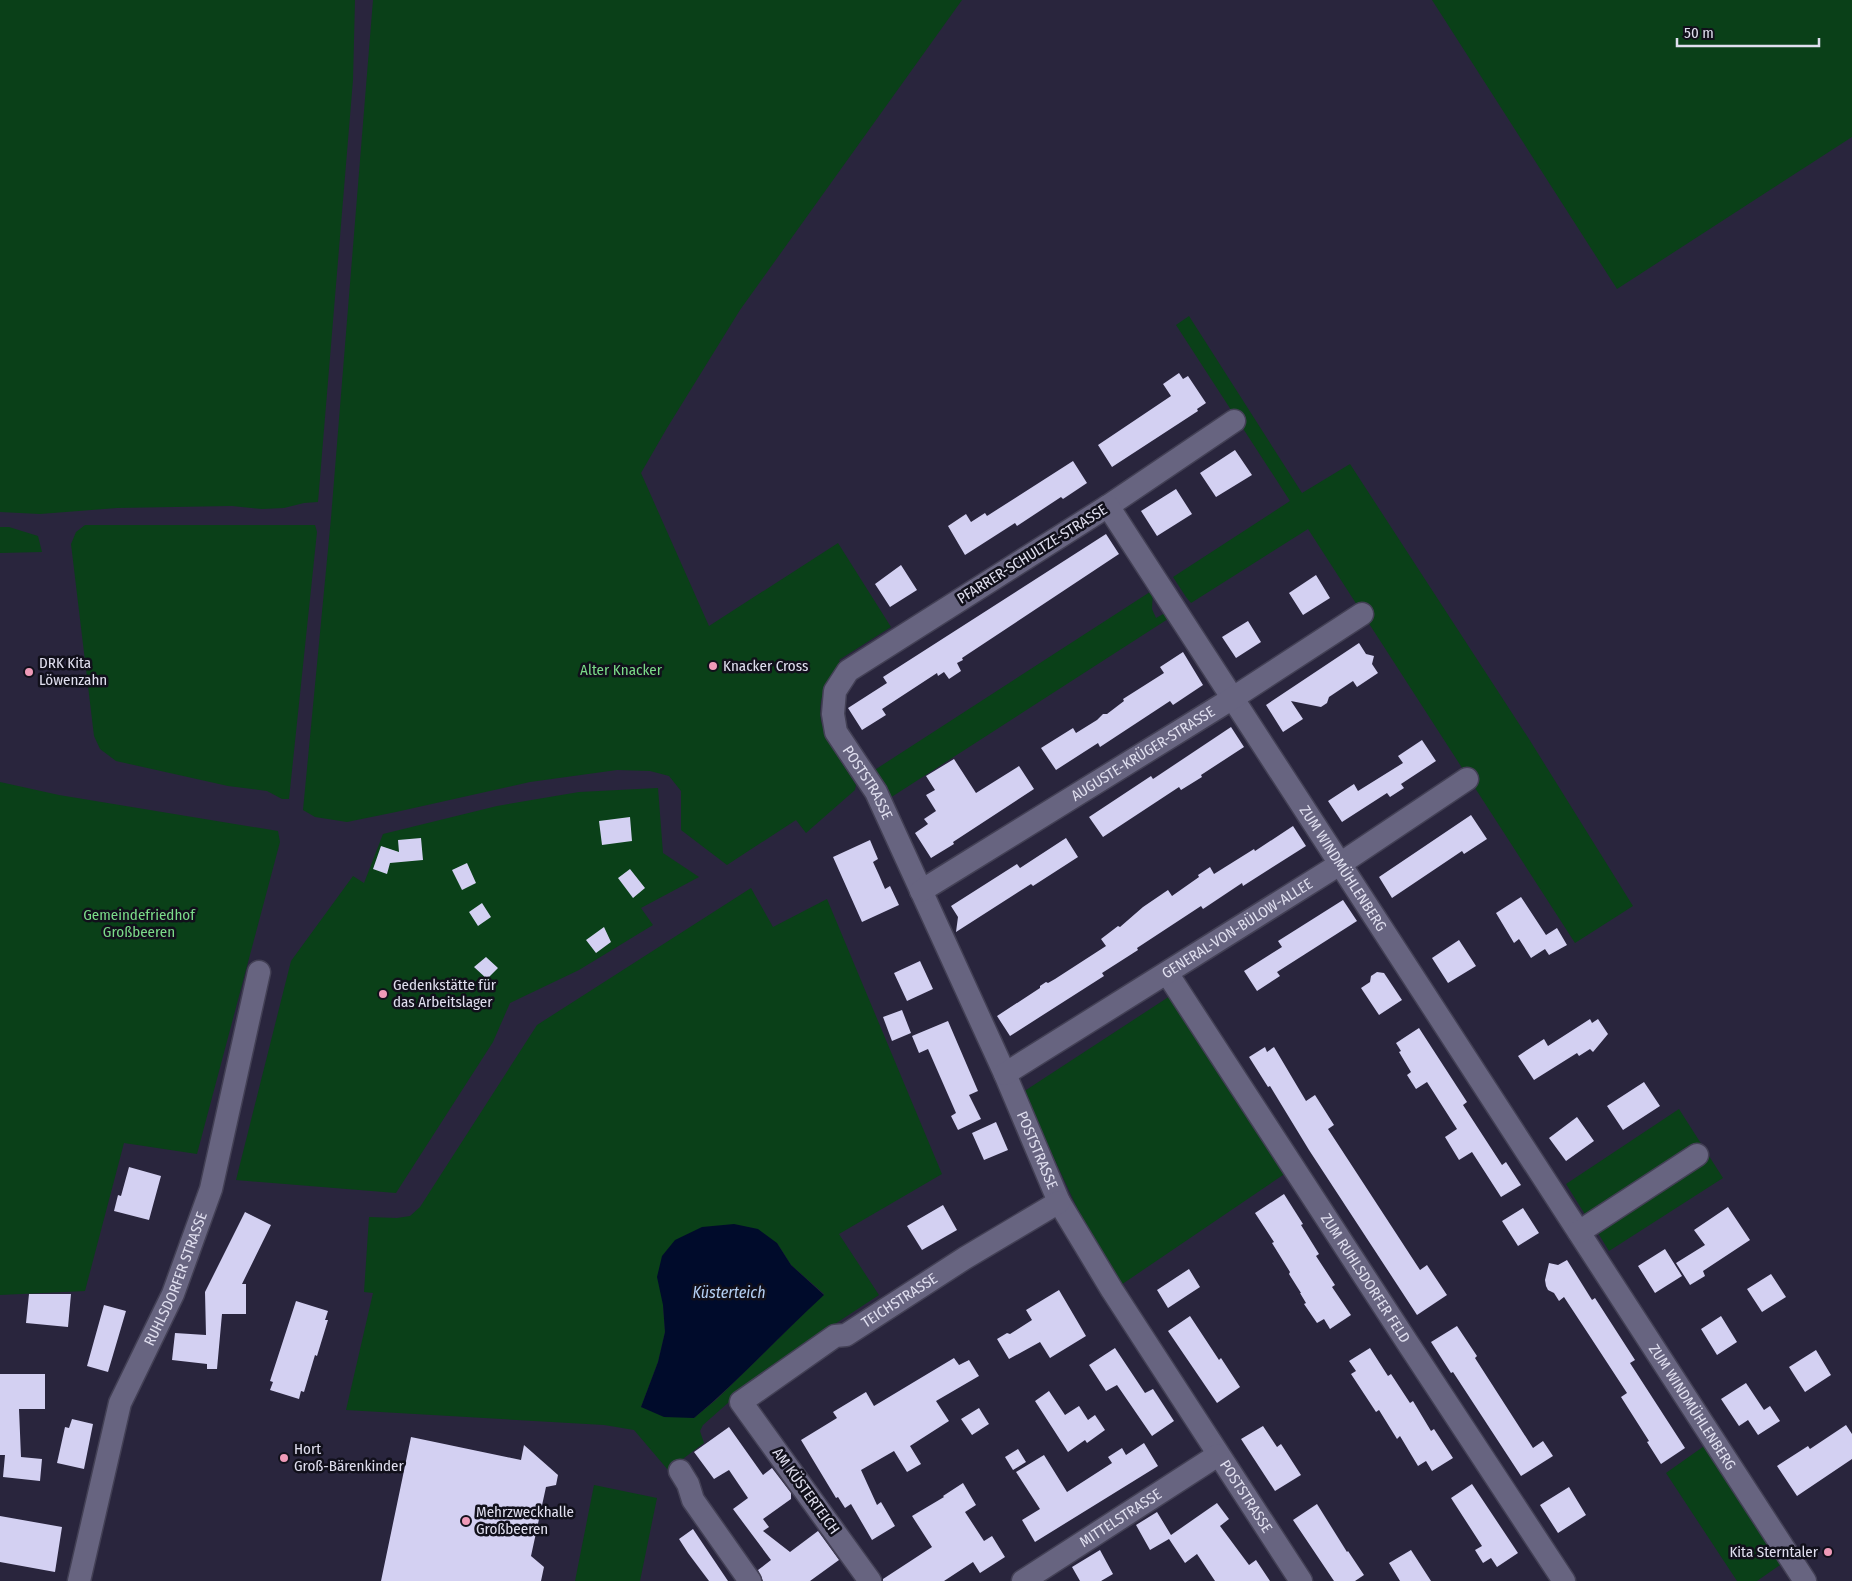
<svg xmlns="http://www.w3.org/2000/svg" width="1852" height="1581" font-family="'Fira Sans Condensed',sans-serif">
  <rect width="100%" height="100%" fill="#29253d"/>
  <path fill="#0a4018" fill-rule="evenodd" d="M 0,0 L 355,0 L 353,80 L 318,502 L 304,503 L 284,508 L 262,509 L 232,506 L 117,508 L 40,514 L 0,512 Z
    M 373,0 L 962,0 L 740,310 L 667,428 L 641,473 L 709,626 L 838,543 L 891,627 L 839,660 L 841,665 C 825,678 815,707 823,728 C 828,744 847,770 856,785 L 855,790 L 806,833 L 796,820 L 727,865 L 681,830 L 681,791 L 669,776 L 650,771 L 617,770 L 530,782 L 396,812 L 347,822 L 315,817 L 303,810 L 331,518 Z
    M 1432,0 L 1852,0 L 1852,137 L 1617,289 Z
    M 1189,316 L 1302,493 L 1350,464 L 1529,739 L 1633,906 L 1575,943 L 1308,529 L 1191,603 L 1186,597 L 1173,577 L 1290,501 L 1176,325 Z
    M 85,525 L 315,525 L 317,532 L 289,799 L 282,799 L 267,791 L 228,786 L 116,761 L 100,749 L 94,736 L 71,544 L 76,532 Z
    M 0,527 L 9,527 L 38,536 L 42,552 L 0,553 Z
    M 1153,590 L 1152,609 L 1156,618 L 1165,613 L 1171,617 L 890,798 L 873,771 Z
    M 0,782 L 59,795 L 278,831 L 280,842 L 197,1154 L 124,1143 L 85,1291 L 0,1295 Z
    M 658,788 L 663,853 L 699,877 L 641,908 L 653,925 L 579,970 L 510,1003 L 493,1042 L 396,1193 L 236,1180 L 291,961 L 353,876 L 364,883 L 383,834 L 497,806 L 579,792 Z
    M 751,888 L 773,927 L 827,899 L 942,1174 L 839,1234 L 879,1295 L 765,1370 L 703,1425 L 700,1431 L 704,1443 L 668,1470 L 634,1430 L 604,1425 L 346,1410 L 373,1293 L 364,1292 L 369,1217 L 397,1218 L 410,1216 L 420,1207 L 537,1025 ZM 777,1243 L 791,1265 L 824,1294 L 717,1399 L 694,1418 L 641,1407 L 658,1362 L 665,1332 L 663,1305 Z
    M 1170,996 L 1286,1173 L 1115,1289 L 1023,1092 Z
    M 1679,1109 L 1723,1178 L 1609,1251 L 1598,1233 L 1704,1164 L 1695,1147 L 1586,1216 L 1566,1184 Z
    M 1707,1444 L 1783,1563 L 1757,1581 L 1737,1581 L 1666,1473 Z
    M 594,1485 L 657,1498 L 640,1581 L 575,1581 Z"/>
  <path fill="#000b2b" d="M 734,1224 L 758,1229 L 777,1243 L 791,1265 L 824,1295 C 780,1335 740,1380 694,1418 L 664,1417 L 641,1407 L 658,1362 L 665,1332 L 663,1305 L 657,1277 L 662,1256 L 675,1240 L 702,1227 Z"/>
  <path fill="#d3d0f2" d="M 1179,373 L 1183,379 L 1188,376 L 1206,403 L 1197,409 L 1198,411 L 1112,467 L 1098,445 L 1171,396 L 1163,384 Z
    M 1235,450 L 1252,475 L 1216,497 L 1200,473 Z
    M 1073,461 L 1087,483 L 1063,499 L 1061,497 L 1017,526 L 1015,523 L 965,555 L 948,526 L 966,514 L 971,522 L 985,513 L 987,516 Z
    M 1176,489 L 1192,514 L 1157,536 L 1141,511 Z
    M 1106,534 L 1119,554 L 962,658 L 963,660 L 957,663 L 961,671 L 949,679 L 944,672 L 938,676 L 937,673 L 882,709 L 886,715 L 862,730 L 848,708 L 887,683 L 883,677 Z
    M 901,565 L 917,590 L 890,607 L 875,584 Z
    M 1316,575 L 1330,598 L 1303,615 L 1289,593 Z
    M 1248,621 L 1261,642 L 1236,658 L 1222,637 Z
    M 1359,643 L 1366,654 L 1374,656 L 1372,664 L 1378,673 L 1357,687 L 1353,681 L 1329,697 L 1327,703 L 1321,707 L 1291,701 L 1303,719 L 1283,732 L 1266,705 Z
    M 1183,652 L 1203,685 L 1173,705 L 1170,701 L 1100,747 L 1098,743 L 1056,770 L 1041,748 L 1073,728 L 1076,733 L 1097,720 L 1103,714 L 1107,714 L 1124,701 L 1123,699 L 1164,673 L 1160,667 Z
    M 1231,727 L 1244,747 L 1201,775 L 1202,777 L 1181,790 L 1179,787 L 1103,837 L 1089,817 L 1151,776 L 1153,779 Z
    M 1422,740 L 1436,761 L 1401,784 L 1404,788 L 1390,797 L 1387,793 L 1342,822 L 1328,801 L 1354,784 L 1358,791 L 1403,763 L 1398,756 Z
    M 954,759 L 976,793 L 1019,766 L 1034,789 L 953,842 L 954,844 L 931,858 L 915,833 L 928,824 L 924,819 L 936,811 L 926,795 L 935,790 L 926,776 Z
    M 1471,815 L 1487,839 L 1464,854 L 1462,851 L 1392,898 L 1379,877 Z
    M 630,817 L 632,841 L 602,845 L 599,821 Z
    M 1293,826 L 1306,846 L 1243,886 L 1242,883 L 1203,909 L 1201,906 L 1137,948 L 1138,950 L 1102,973 L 1104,976 L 1010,1036 L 997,1016 L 1040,988 L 1040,986 L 1046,982 L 1048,983 L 1055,979 L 1106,946 L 1101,939 L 1118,926 L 1120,927 L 1143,907 L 1168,890 L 1172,896 L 1199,877 L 1198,875 L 1210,867 L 1214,874 L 1254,849 L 1255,851 Z
    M 421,838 L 423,860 L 390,863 L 387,874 L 373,869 L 381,846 L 399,852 L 398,840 Z
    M 1066,838 L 1078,857 L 1033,886 L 1031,884 L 956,932 L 958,917 L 951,906 L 1017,864 L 1020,868 Z
    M 870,840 L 878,859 L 873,862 L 879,875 L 885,889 L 890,886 L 899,905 L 862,922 L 833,857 Z
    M 467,863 L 476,883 L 462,890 L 452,870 Z
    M 630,869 L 645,888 L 633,898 L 618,878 Z
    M 1521,897 L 1546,935 L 1557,928 L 1567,945 L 1549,955 L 1545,949 L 1531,958 L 1519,939 L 1514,943 L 1496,913 Z
    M 1343,900 L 1357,921 L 1277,972 L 1280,976 L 1257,991 L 1244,971 L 1282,947 L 1278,941 Z
    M 482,903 L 491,917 L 478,926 L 469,912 Z
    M 604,927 L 611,942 L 596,953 L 586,940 Z
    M 1459,940 L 1476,966 L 1448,983 L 1432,958 Z
    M 486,957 L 498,968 L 487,979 L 474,967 Z
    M 920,961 L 933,989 L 907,1001 L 894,973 Z
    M 1377,972 L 1384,973 L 1402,1000 L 1379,1015 L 1361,988 L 1370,982 L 1371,976 Z
    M 902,1010 L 911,1033 L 892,1041 L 883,1017 Z
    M 1590,1019 L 1592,1023 L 1598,1019 L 1608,1034 L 1593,1052 L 1590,1049 L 1579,1056 L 1577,1053 L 1534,1080 L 1518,1056 L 1544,1039 L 1548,1046 Z
    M 948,1021 L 978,1091 L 969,1095 L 981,1119 L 958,1130 L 951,1116 L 956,1113 L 928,1049 L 919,1053 L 912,1036 Z
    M 1419,1028 L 1467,1102 L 1463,1105 L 1502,1165 L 1506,1162 L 1521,1185 L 1501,1197 L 1472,1152 L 1459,1160 L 1445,1137 L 1457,1129 L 1427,1082 L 1416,1089 L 1407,1075 L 1411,1072 L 1399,1052 L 1401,1051 L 1396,1043 Z
    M 1265,1047 L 1267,1052 L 1274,1047 L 1306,1101 L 1315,1095 L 1334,1125 L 1328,1129 L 1420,1270 L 1427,1265 L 1447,1295 L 1417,1315 L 1309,1150 L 1270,1086 L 1268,1087 L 1249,1057 Z
    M 1644,1082 L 1660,1106 L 1623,1130 L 1607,1106 Z
    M 1577,1117 L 1594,1141 L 1566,1161 L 1549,1138 Z
    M 996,1122 L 1008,1150 L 984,1160 L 972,1133 Z
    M 129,1167 L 161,1176 L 149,1220 L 114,1211 L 118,1195 L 121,1196 Z
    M 1284,1194 L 1303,1224 L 1301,1225 L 1319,1254 L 1316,1256 L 1335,1285 L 1332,1287 L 1351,1315 L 1330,1329 L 1324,1319 L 1317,1323 L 1304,1304 L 1306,1303 L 1300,1293 L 1301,1293 L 1289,1274 L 1290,1272 L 1272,1243 L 1274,1242 L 1255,1213 Z
    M 943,1205 L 957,1230 L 922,1250 L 907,1226 Z
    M 1728,1207 L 1750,1240 L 1703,1271 L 1705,1276 L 1690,1285 L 1676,1263 L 1705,1245 L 1694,1230 Z
    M 1523,1208 L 1539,1233 L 1518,1246 L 1502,1221 Z
    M 245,1212 L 271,1225 L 242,1284 L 246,1284 L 246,1314 L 222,1314 L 217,1369 L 207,1369 L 207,1364 L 172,1360 L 175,1333 L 206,1335 L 205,1292 Z
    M 1665,1249 L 1682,1276 L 1655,1293 L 1638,1266 Z
    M 1567,1260 L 1592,1300 L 1595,1298 L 1635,1360 L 1630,1363 L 1685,1448 L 1661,1464 L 1647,1442 L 1649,1441 L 1621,1397 L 1627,1393 L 1591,1338 L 1564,1297 L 1559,1301 L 1554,1293 L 1548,1290 L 1546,1286 L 1545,1280 L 1549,1263 L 1558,1265 Z
    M 1189,1269 L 1200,1287 L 1168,1308 L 1157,1290 Z
    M 1771,1274 L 1786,1297 L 1762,1312 L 1747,1289 Z
    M 1059,1290 L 1086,1336 L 1050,1358 L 1040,1342 L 1009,1359 L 997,1339 L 1007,1333 L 1010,1334 L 1032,1320 L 1026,1310 Z
    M 29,1294 L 71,1294 L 68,1327 L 26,1323 Z
    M 296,1301 L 328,1311 L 325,1320 L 328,1320 L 317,1356 L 315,1355 L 304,1392 L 301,1391 L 299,1399 L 270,1390 L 273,1382 L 270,1381 Z
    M 104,1305 L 126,1311 L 108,1372 L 87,1366 Z
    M 1190,1316 L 1219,1360 L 1221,1358 L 1240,1387 L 1217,1403 L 1168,1331 Z
    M 1721,1316 L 1737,1342 L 1717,1355 L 1701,1329 Z
    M 1457,1326 L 1477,1356 L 1475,1358 L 1533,1448 L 1543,1441 L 1553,1456 L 1521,1476 L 1453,1372 L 1451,1373 L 1431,1342 Z
    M 1115,1348 L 1145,1393 L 1153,1389 L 1174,1421 L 1152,1436 L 1117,1385 L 1106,1391 L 1089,1365 Z
    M 1370,1348 L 1388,1376 L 1391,1374 L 1410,1403 L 1413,1401 L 1431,1431 L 1434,1429 L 1453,1458 L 1432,1471 L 1426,1461 L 1418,1466 L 1400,1436 L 1397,1439 L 1379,1410 L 1376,1412 L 1351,1374 L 1356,1371 L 1349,1361 Z
    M 1816,1350 L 1831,1375 L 1805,1392 L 1789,1367 Z
    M 954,1358 L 959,1365 L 969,1360 L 979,1376 L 936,1401 L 949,1421 L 910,1446 L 921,1464 L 907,1472 L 894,1451 L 861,1470 L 877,1505 L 881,1502 L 895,1526 L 872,1540 L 851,1504 L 845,1508 L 838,1497 L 836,1498 L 801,1440 L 837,1418 L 833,1412 L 866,1392 L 874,1406 Z
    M 0,1374 L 45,1374 L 45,1409 L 19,1409 L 21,1457 L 42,1459 L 40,1481 L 3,1477 L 5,1455 L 0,1455 Z
    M 1746,1383 L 1764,1410 L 1770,1406 L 1780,1421 L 1758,1435 L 1748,1420 L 1739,1426 L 1721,1399 Z
    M 1049,1391 L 1065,1415 L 1079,1406 L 1088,1420 L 1095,1415 L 1105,1430 L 1087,1443 L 1085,1440 L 1068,1452 L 1035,1401 Z
    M 979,1408 L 989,1424 L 972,1435 L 961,1419 Z
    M 72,1419 L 93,1424 L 84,1469 L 57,1463 L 65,1427 L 69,1428 Z
    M 1846,1425 L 1852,1434 L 1852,1459 L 1797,1496 L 1777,1466 L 1808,1446 L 1810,1449 Z
    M 1263,1426 L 1277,1447 L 1281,1444 L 1301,1475 L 1275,1491 L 1241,1439 Z
    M 729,1427 L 763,1475 L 772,1468 L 791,1493 L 791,1499 L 763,1519 L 769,1527 L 763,1531 L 790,1552 L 818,1531 L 839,1560 L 810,1581 L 763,1581 L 758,1570 L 771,1560 L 733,1509 L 748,1498 L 729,1470 L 714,1479 L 694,1452 Z
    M 411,1437 L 521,1460 L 524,1445 L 558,1475 L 556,1485 L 546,1487 L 531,1556 L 544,1567 L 541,1581 L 381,1581 Z
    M 1144,1443 L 1158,1466 L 1035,1542 L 1022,1520 L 1040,1509 L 1016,1472 L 1044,1455 L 1067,1492 L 1112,1463 L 1108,1457 L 1122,1448 L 1126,1455 Z
    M 1018,1449 L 1026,1462 L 1013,1470 L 1005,1457 Z
    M 963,1483 L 976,1505 L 965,1512 L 984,1541 L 992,1536 L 1005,1557 L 980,1573 L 973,1562 L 944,1581 L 883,1581 L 883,1579 L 932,1547 L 912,1516 L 944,1497 L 943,1496 Z
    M 1472,1484 L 1518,1553 L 1497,1567 L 1491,1558 L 1483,1563 L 1475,1550 L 1482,1546 L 1451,1498 Z
    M 1569,1487 L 1586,1515 L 1558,1533 L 1540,1505 Z
    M 1217,1503 L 1229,1519 L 1220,1526 L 1249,1565 L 1256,1560 L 1270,1581 L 1215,1581 L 1197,1554 L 1185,1563 L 1169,1539 L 1150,1550 L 1136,1525 L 1157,1512 L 1171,1535 Z
    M 1317,1504 L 1347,1552 L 1348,1551 L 1364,1575 L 1355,1581 L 1334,1581 L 1293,1520 Z
    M 0,1516 L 62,1527 L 55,1572 L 0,1562 Z
    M 693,1529 L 699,1538 L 728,1581 L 709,1581 L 688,1553 L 679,1539 Z
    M 1100,1550 L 1113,1574 L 1101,1581 L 1080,1581 L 1072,1567 Z
    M 1411,1550 L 1431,1581 L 1400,1581 L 1389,1563 Z"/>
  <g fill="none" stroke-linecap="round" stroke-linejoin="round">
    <defs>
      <g id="minor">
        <path id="s1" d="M 1234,421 L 1108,506 L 848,671 L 835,691 L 833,714 L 836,732 L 876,792 L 1005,1074 L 1059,1202 L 1112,1290 L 1301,1581"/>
        <path id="s2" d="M 1108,506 L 1805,1581"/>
        <path id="s3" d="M 921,891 L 1233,698 L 1362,614"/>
        <path id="s4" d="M 1167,973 L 1407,1342 L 1564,1581"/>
        <path id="s5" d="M 1005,1074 L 1340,864 L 1467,779"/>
        <path d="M 1579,1232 L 1697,1155"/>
        <path d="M 680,1471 L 688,1484 L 693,1500 L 750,1581"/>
        <path id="s6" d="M 79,1581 L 120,1403 L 173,1294 L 211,1189 L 259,972"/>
        <path id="s7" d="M 870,1581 L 741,1402 L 835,1336 L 846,1335 L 965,1258 L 1059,1202"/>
        <path id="s8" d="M 1023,1581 L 1218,1455"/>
      </g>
    </defs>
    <use href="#minor" stroke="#434055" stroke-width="25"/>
    <use href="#minor" stroke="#676480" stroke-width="22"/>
  </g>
  <g fill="#ef9ab8" stroke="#11101b" stroke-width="2">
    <circle cx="713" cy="666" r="5"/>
    <circle cx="29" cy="672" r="5"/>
    <circle cx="383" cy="994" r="5"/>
    <circle cx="284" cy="1458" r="5"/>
    <circle cx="466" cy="1521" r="5"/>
    <circle cx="1828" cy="1552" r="5"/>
  </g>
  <g text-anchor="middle" stroke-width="5" stroke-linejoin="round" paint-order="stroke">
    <g font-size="15" fill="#e0dfef" stroke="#11101b">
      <text transform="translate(1032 554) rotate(-32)" y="5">PFARRER-SCHULTZE-STRASSE</text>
      <text dy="5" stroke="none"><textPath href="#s3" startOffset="261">AUGUSTE-KRÜGER-STRASSE</textPath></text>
      <text dy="5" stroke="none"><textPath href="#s1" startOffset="585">POSTSTRASSE</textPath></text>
      <text dy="5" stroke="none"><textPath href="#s2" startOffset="432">ZUM WINDMÜHLENBERG</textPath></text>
      <text dy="5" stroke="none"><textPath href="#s5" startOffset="274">GENERAL-VON-BÜLOW-ALLEE</textPath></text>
      <text dy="5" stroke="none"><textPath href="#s1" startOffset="990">POSTSTRASSE</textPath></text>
      <text dy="5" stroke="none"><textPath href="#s4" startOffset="364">ZUM RUHLSDORFER FELD</textPath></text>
      <text dy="5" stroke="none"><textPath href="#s6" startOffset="319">RUHLSDORFER STRASSE</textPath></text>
      <text dy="5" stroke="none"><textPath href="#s7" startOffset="410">TEICHSTRASSE</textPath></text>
      <text dy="5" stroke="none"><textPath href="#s2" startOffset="1074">ZUM WINDMÜHLENBERG</textPath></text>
      <text transform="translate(806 1491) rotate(54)" y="5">AM KÜSTERTEICH</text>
      <text dy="5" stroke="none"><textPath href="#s1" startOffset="1395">POSTSTRASSE</textPath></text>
      <text dy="5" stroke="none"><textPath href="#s8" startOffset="116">MITTELSTRASSE</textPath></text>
    </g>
    <g font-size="15" fill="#e0dfef" stroke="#11101b" text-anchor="start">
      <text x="39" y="668">DRK Kita<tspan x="39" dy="17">Löwenzahn</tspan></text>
      <text x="723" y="671">Knacker Cross</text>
      <text x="393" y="990">Gedenkstätte für<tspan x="393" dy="17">das Arbeitslager</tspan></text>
      <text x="294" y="1454">Hort<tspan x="294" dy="17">Groß-Bärenkinder</tspan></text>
      <text x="476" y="1517">Mehrzweckhalle<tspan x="476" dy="17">Großbeeren</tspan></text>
      <text x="1818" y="1557" text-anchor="end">Kita Sterntaler</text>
    </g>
    <g font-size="15" fill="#7bdb89" stroke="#11101b">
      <text x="621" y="675">Alter Knacker</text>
      <text x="139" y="920">Gemeindefriedhof<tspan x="139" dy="17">Großbeeren</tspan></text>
    </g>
    <g font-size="16" font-style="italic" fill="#b4cff3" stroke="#11101b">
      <text x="729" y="1298">Küsterteich</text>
    </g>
  </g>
  <path d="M1677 38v8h142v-8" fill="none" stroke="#e0dfef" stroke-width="2.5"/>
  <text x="1684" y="38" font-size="15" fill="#e0dfef" stroke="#11101b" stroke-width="4" paint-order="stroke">50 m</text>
</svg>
